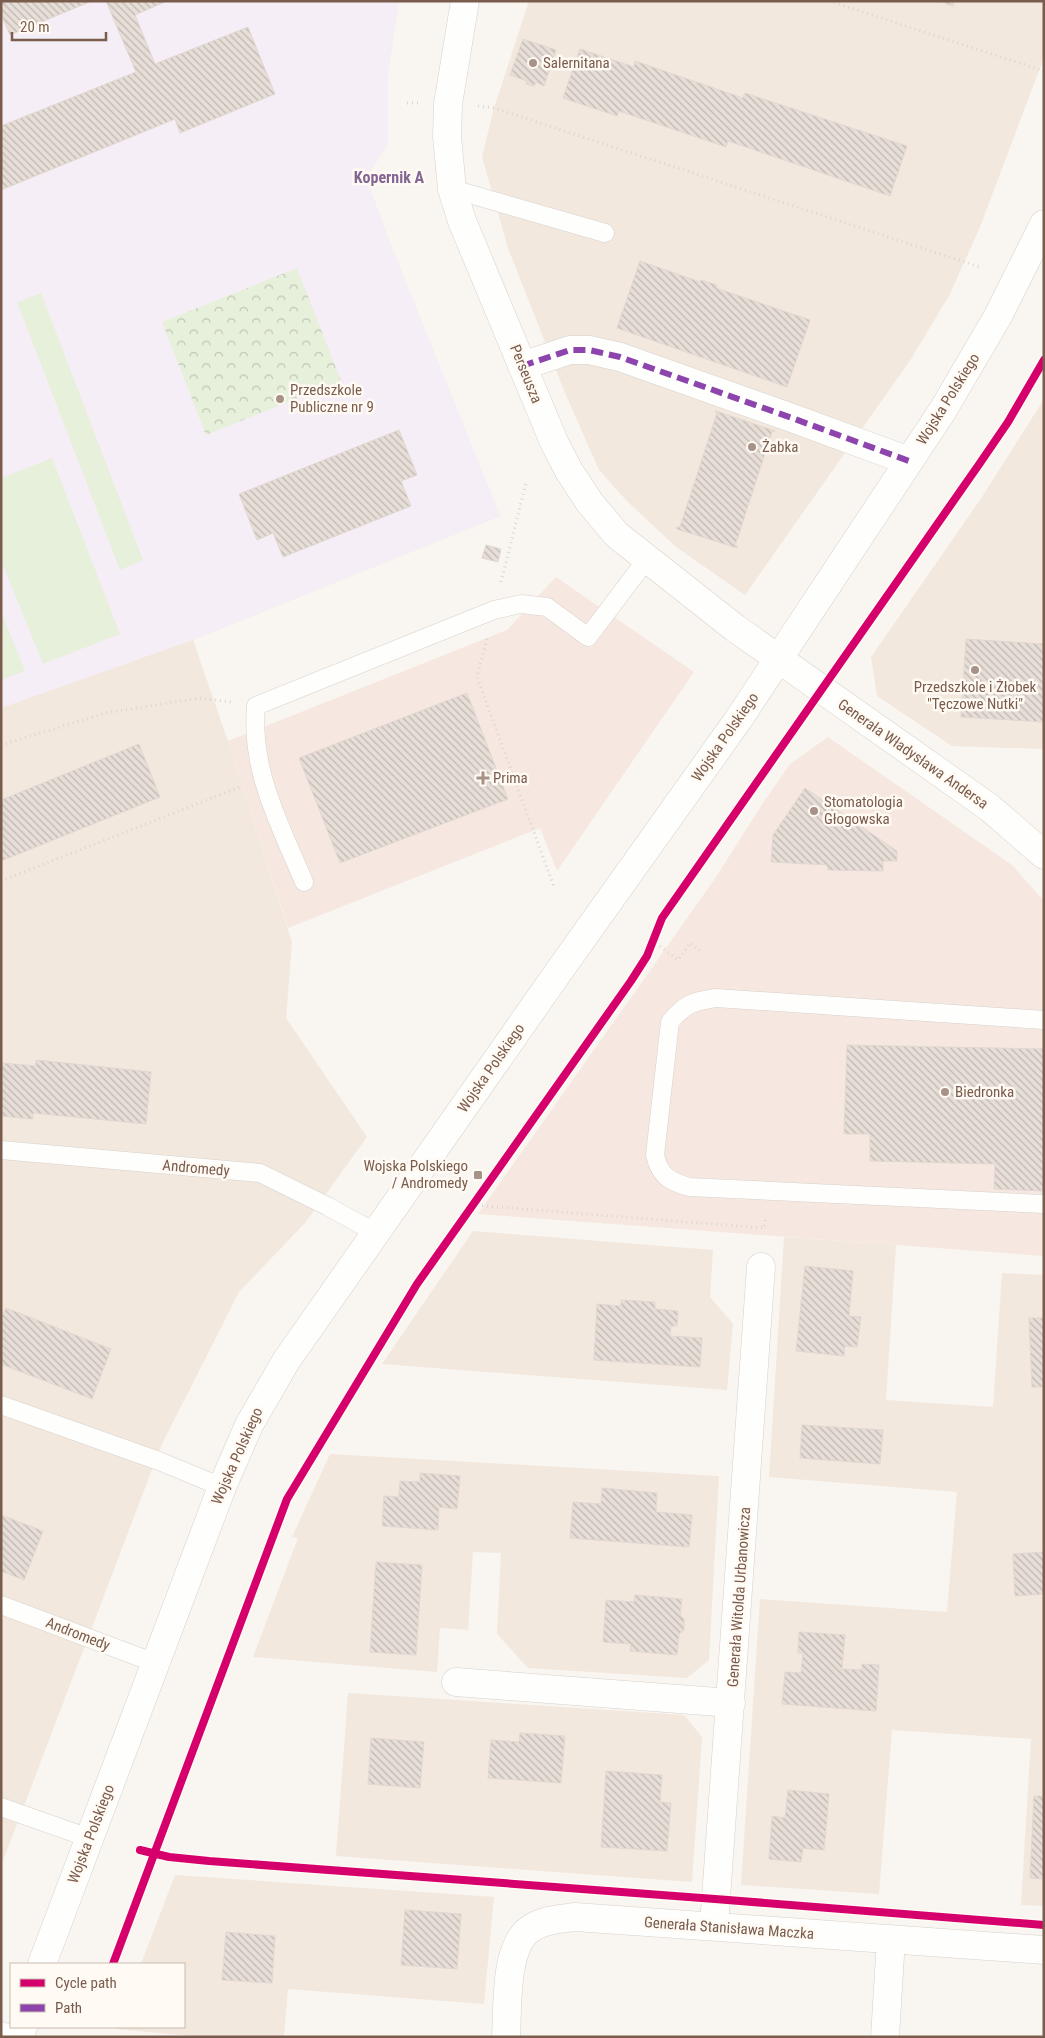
<svg xmlns="http://www.w3.org/2000/svg" width="1045" height="2038" font-family="'Roboto Condensed',sans-serif">
  <defs>
    <pattern id="park-crowns" width="20" height="18" patternUnits="userSpaceOnUse" patternTransform="scale(1.25)"><rect width="20" height="18" fill="#e7f0db"/><path d="M2 6a3 3 0 1 1 6 0M12 15a3 3 0 1 1 6 0" fill="none" stroke="#c0c6b4"/></pattern>
    <pattern id="building-back-hatch" width="6" height="6" patternUnits="userSpaceOnUse" patternTransform="scale(1.25)"><rect width="6" height="6" fill="#e6ded7"/><path d="M-1 5l2 2M0 0l6 6M5-1l2 2" fill="none" stroke="#bfb7b1"/></pattern>
  </defs>
  <rect width="100%" height="100%" fill="#f9f5f0"/>
  <path fill="#f2e8de" d="M 1,1 L 399,1 L 388,73 L 388,144 L 366,178 L 392,248 L 500,516 L 193,640 L 228,741 L 292,942 L 286,1018 L 367,1137 L 305,1223 L 239,1292 L 161,1446 L 1,1866 Z
    M 529,1 L 1044,1 L 1044,57 L 980,227 L 950,294 L 911,359 L 745,595 L 676,547 L 626,500 L 599,470 L 565,393 L 508,248 L 482,157 L 494,108 Z
    M 1044,399 L 1044,749 L 952,746 L 877,696 L 871,657 L 982,497 Z
    M 473,1231 L 713,1250 L 710,1297 L 733,1324 L 727,1390 L 382,1364 Z
    M 784,1237 L 896,1245 L 886,1400 L 993,1407 L 1002,1273 L 1044,1275 L 1044,1906 L 1021,1905 L 1031,1739 L 892,1730 L 879,1894 L 741,1885 L 760,1599 L 947,1612 L 957,1492 L 769,1477 Z
    M 330,1454 L 719,1476 L 709,1660 L 687,1678 L 528,1668 L 497,1634 L 501,1553 L 473,1552 L 468,1630 L 440,1628 L 437,1672 L 253,1657 L 298,1538 L 292,1537 Z
    M 348,1693 L 684,1715 L 702,1737 L 692,1882 L 336,1856 Z
    M 175,1875 L 494,1897 L 484,2004 L 288,1989 L 284,2037 L 202,2037 L 116,2029 L 117,2027 L 184,2027 L 184,1964 L 141,1964 Z"/>
  <path fill="#f6e8e1" d="M 556,577 L 694,672 L 557,871 L 540,828 L 288,928 L 228,741 L 507,630 Z
    M 828,737 L 1012,865 L 1044,901 L 1044,1256 L 478,1214 L 714,880 L 761,806 L 790,764 Z"/>
  <path fill="#f6eef6" d="M 1,1 L 399,1 L 388,73 L 388,144 L 366,178 L 392,248 L 500,516 L 193,640 L 1,708 Z"/>
  <path fill="url(#park-crowns)" d="M 297,268 L 341,381 L 206,435 L 162,322 Z"/>
  <path fill="#e7f0db" d="M 41,293 L 143,560 L 120,570 L 17,302 Z
    M 52,458 L 120,634 L 43,664 L 1,560 L 1,478 Z
    M 1,611 L 25,671 L 1,680 Z"/>
  <path fill="url(#building-back-hatch)" stroke="#e2d8d2" d="M 1,1 L 92,1 L 10,35 L 1,14 Z
    M 106,1 L 167,1 L 135,15 L 155,64 L 248,27 L 275,94 L 180,133 L 175,119 L 1,190 L 1,126 L 136,72 Z
    M 939,1 L 954,1 L 953,6 Z
    M 523,39 L 556,50 L 544,86 L 536,82 L 534,86 L 526,84 L 527,81 L 510,75 Z
    M 580,49 L 634,67 L 635,61 L 743,98 L 745,93 L 907,146 L 890,196 L 728,141 L 726,147 L 619,111 L 617,116 L 563,98 Z
    M 640,261 L 700,282 L 701,280 L 717,285 L 716,288 L 810,320 L 787,387 L 617,328 Z
    M 716,411 L 775,431 L 772,432 L 735,546 L 737,546 L 737,548 L 677,529 L 677,527 L 680,527 L 717,413 L 715,412 Z
    M 399,430 L 417,475 L 401,481 L 411,506 L 283,557 L 273,533 L 257,540 L 239,494 Z
    M 486,545 L 501,549 L 498,562 L 482,558 Z
    M 966,639 L 1044,644 L 1044,722 L 961,717 Z
    M 467,693 L 508,799 L 340,863 L 299,758 Z
    M 139,744 L 160,797 L 1,861 L 1,800 Z
    M 805,788 L 897,851 L 897,861 L 883,861 L 883,871 L 828,870 L 827,865 L 771,862 L 773,835 Z
    M 847,1045 L 1044,1049 L 1044,1191 L 994,1189 L 995,1164 L 870,1161 L 870,1134 L 844,1134 Z
    M 36,1060 L 151,1072 L 146,1124 L 33,1113 L 33,1119 L 1,1116 L 1,1063 L 36,1066 Z
    M 805,1266 L 853,1271 L 849,1316 L 861,1317 L 857,1347 L 845,1346 L 844,1356 L 796,1351 Z
    M 621,1300 L 655,1302 L 655,1309 L 678,1311 L 677,1326 L 671,1326 L 670,1336 L 702,1338 L 700,1367 L 594,1360 L 597,1304 L 621,1306 Z
    M 6,1308 L 111,1349 L 92,1399 L 1,1364 L 1,1314 L 3,1315 Z
    M 1029,1318 L 1044,1318 L 1044,1387 L 1032,1387 Z
    M 802,1425 L 883,1430 L 880,1464 L 800,1458 Z
    M 420,1473 L 460,1476 L 457,1509 L 439,1507 L 438,1530 L 382,1526 L 384,1496 L 399,1497 L 400,1481 L 420,1482 Z
    M 602,1488 L 657,1493 L 656,1512 L 692,1515 L 689,1547 L 570,1538 L 573,1502 L 601,1504 Z
    M 1,1515 L 43,1531 L 24,1580 L 1,1571 Z
    M 1044,1552 L 1044,1594 L 1015,1596 L 1013,1554 Z
    M 376,1562 L 422,1565 L 416,1655 L 370,1652 Z
    M 635,1595 L 682,1599 L 680,1615 L 684,1619 L 684,1630 L 679,1634 L 677,1655 L 630,1651 L 631,1644 L 603,1642 L 606,1600 L 634,1602 Z
    M 799,1632 L 845,1635 L 842,1669 L 862,1670 L 862,1664 L 879,1665 L 876,1711 L 782,1704 L 785,1672 L 801,1673 L 803,1653 L 798,1653 Z
    M 520,1733 L 565,1736 L 561,1783 L 488,1778 L 491,1740 L 519,1742 Z
    M 371,1738 L 424,1742 L 420,1788 L 368,1784 Z
    M 606,1771 L 662,1775 L 660,1802 L 671,1803 L 667,1851 L 601,1847 Z
    M 788,1790 L 829,1794 L 824,1850 L 803,1848 L 801,1862 L 769,1859 L 772,1816 L 785,1818 Z
    M 1034,1796 L 1044,1796 L 1044,1879 L 1030,1878 Z
    M 405,1910 L 461,1914 L 457,1969 L 401,1965 Z
    M 226,1932 L 275,1936 L 272,1983 L 222,1980 Z"/>
  <g fill="none" stroke-linecap="round" stroke-linejoin="round">
    <defs>
      <path id="service" d="M 452,189 L 605,233
        M 304,882 C 280,825 250,770 256,706 L 494,610 L 521,604 L 547,607 L 588,637 L 647,559
        M 1044,1020 L 716,998 C 693,1001 685,1004 670,1022 L 655,1155 C 660,1176 669,1181 689,1187 L 1044,1204
        M 1,1150 L 260,1173 L 327,1206 L 376,1233
        M 1,1405 L 159,1461 L 222,1487
        M 1,1605 L 155,1663
        M 1,1807 L 89,1838
        M 1,2031 L 20,2036"/>
      <path id="minor" d="M 465,1 L 448,104 L 447,136 L 452,189 L 462,221 L 554,442 L 569,471 L 590,503 L 617,535 L 735,628 L 990,808 L 1044,855
        M 522,366 L 570,350 L 589,350 L 620,357 L 792,418 L 909,461
        M 456,1682 L 731,1703
        M 714,1926 L 761,1267
        M 506,2037 C 508,2008 504,1947 530,1929 C 543,1920 559,1919 575,1917 L 1044,1950
        M 885,2037 L 891,1939"/>
      <path id="tertiary" d="M 42,1964 L 222,1487 L 249,1425 L 286,1361 L 557,974 L 738,720 L 943,410 L 998,316 L 1044,224
        M 20,2037 L 23,2027"/>
    </defs>
    <use href="#service" stroke="#d7d1cb" stroke-width="19"/>
    <use href="#minor" stroke="#d7d1cb" stroke-width="29"/>
    <use href="#tertiary" stroke="#d7d1cb" stroke-width="29"/>
    <path stroke="#dcd5d0" stroke-width="3" stroke-dasharray="1 4" stroke-linecap="butt" d="M 829,1 L 1044,71
      M 407,103 L 420,103
      M 478,106 L 494,108 L 980,267
      M 501,582 L 526,483
      M 487,639 L 477,677 L 554,887
      M 1,745 L 106,713 L 200,698 L 231,702
      M 1,881 L 240,787
      M 652,940 L 678,960 L 690,943 L 702,952
      M 472,1205 L 764,1228 L 766,1216"/>
    <use href="#service" stroke="#fefefd" stroke-width="18"/>
    <use href="#minor" stroke="#fefefd" stroke-width="28"/>
    <use href="#tertiary" stroke="#fefefd" stroke-width="28"/>
    <path stroke="#8e44ad" stroke-width="6" stroke-dasharray="12 6" stroke-linecap="butt" d="M 522,366 L 570,350 L 589,350 L 620,357 L 792,418 L 909,461"/>
    <defs>
      <path id="cycleway" d="M 140,1850 L 169,1857 L 209,1861 L 715,1899 L 1044,1925
        M 113,1964 L 287,1499 L 417,1284 L 631,981 L 647,956 L 662,918 L 980,463 L 1008,422 L 1044,360"/>
    </defs>
    <use href="#cycleway" stroke="#fffaf3" stroke-width="11"/>
    <use href="#cycleway" stroke="#d6006c" stroke-width="8"/>
  </g>
  <g fill="#a69286" stroke="#fffaf3" stroke-width="2">
    <circle cx="533" cy="63" r="5"/>
    <circle cx="280" cy="399" r="5"/>
    <circle cx="752" cy="447" r="5"/>
    <circle cx="975" cy="670" r="5"/>
    <path d="M480.5 770.5h5v5h5v5h-5v5h-5v-5h-5v-5h5z"/>
    <circle cx="814" cy="811" r="5"/>
    <circle cx="945" cy="1092" r="5"/>
    <rect x="473" y="1170" width="10" height="10" rx="2.5"/>
  </g>
  <g text-anchor="middle" stroke-width="5" stroke-linejoin="round" paint-order="stroke">
    <g font-size="15" fill="#7a5c4d" stroke="#fffaf3" text-anchor="start">
      <text x="543" y="68">Salernitana</text>
      <text x="290" y="395">Przedszkole<tspan x="290" dy="17">Publiczne nr 9</tspan></text>
      <text x="762" y="452">Żabka</text>
      <text x="975" y="692" text-anchor="middle">Przedszkole i Żłobek<tspan x="975" dy="17">"Tęczowe Nutki"</tspan></text>
      <text x="493" y="783">Prima</text>
      <text x="824" y="807">Stomatologia<tspan x="824" dy="17">Głogowska</tspan></text>
      <text x="955" y="1097">Biedronka</text>
      <text x="468" y="1171" text-anchor="end">Wojska Polskiego<tspan x="468" dy="17">/ Andromedy</tspan></text>
    </g>
    <g font-size="15" fill="#7a5c4d" stroke="#fffaf3">
      <text transform="translate(526 374) rotate(68)" y="5">Perseusza</text>
      <text transform="translate(948 399) rotate(-58)" y="5">Wojska Polskiego</text>
      <text transform="translate(725 737) rotate(-55)" y="5">Wojska Polskiego</text>
      <text transform="translate(913 754) rotate(35)" y="5">Generała Władysława Andersa</text>
      <text transform="translate(491 1068) rotate(-55)" y="5">Wojska Polskiego</text>
      <text transform="translate(196 1168) rotate(5)" y="5">Andromedy</text>
      <text transform="translate(237 1456) rotate(-66)" y="5">Wojska Polskiego</text>
      <text transform="translate(739 1597) rotate(-86)" y="5">Generała Witolda Urbanowicza</text>
      <text transform="translate(78 1634) rotate(21)" y="5">Andromedy</text>
      <text transform="translate(91 1834) rotate(-69)" y="5">Wojska Polskiego</text>
      <text transform="translate(729 1928) rotate(4)" y="5">Generała Stanisława Maczka</text>
    </g>
    <g font-size="16" font-weight="bold" fill="#846695" stroke="#fffaf3">
      <text x="389" y="183">Kopernik A</text>
    </g>
  </g>
  <rect width="1045" height="2038" fill="none" stroke="#7a5c4d" stroke-width="5"/>
  <rect x="10" y="1963" width="175" height="65" fill="#fffaf3" stroke="#cabbb1"/>
  <rect x="20" y="1979" width="25" height="8" fill="#d6006c" stroke="#cabbb1"/>
  <text x="55" y="1988" font-size="15" fill="#7a5c4d">Cycle path</text>
  <rect x="20" y="2004" width="25" height="8" fill="#8e44ad" stroke="#cabbb1"/>
  <text x="55" y="2013" font-size="15" fill="#7a5c4d">Path</text>
  <path d="M12 32v8h94v-8" fill="none" stroke="#7a5c4d" stroke-width="2.5"/>
  <text x="20" y="32" font-size="15" fill="#7a5c4d" stroke="#fffaf3" stroke-width="4" paint-order="stroke">20 m</text>
</svg>
